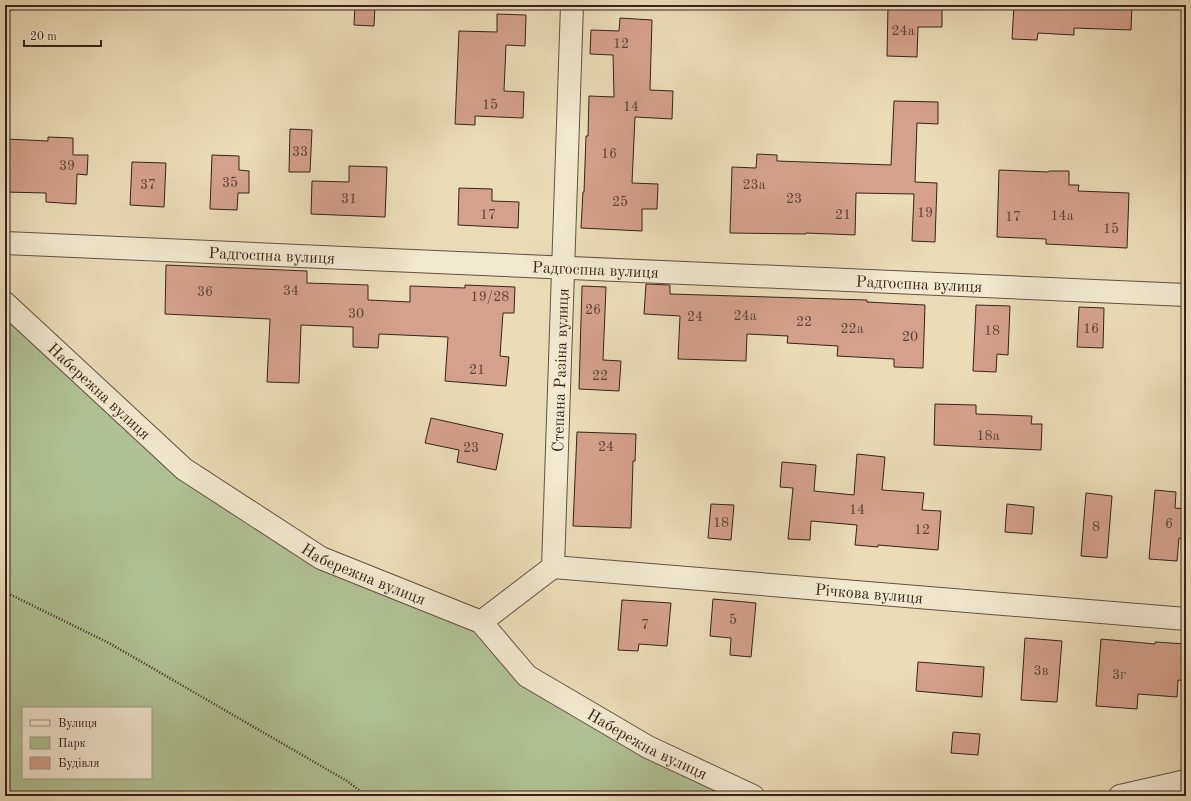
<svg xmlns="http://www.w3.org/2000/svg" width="1191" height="801" font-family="'Old Standard TT',serif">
  <rect width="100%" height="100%" fill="#eaddb6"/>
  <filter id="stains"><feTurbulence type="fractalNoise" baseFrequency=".005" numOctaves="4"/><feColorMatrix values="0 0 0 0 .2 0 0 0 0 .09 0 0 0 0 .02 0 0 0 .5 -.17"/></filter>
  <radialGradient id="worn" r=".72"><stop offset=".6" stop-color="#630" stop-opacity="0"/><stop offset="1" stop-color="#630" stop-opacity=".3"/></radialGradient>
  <path fill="#b0c293" stroke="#737258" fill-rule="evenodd" d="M 5,303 L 184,469 L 321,558 L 481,622 L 527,676 L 753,796 L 5,796 ZM 23,708 L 151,708 L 151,778 L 23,778 Z"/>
  <path fill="#d5a18a" stroke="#36231c" d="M 355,5 L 375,5 L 374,26 L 354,25 Z
    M 888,5 L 942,5 L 942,27 L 918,27 L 917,57 L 887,56 Z
    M 1014,5 L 1132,5 L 1131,30 L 1074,28 L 1074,35 L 1038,33 L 1037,40 L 1012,39 Z
    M 497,14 L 526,15 L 525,46 L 506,45 L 504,91 L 524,92 L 523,118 L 475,116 L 475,125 L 455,124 L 459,31 L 497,32 Z
    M 620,18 L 652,20 L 650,90 L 673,91 L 672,119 L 635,117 L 632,183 L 658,184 L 657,209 L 642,209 L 642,231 L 581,228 L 583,192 L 584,192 L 586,136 L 588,136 L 589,96 L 614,97 L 613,55 L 590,54 L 591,30 L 619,31 Z
    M 894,101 L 938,102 L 938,124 L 917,123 L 915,182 L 937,183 L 935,242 L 912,241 L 914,194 L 856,193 L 855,235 L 806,233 L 806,234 L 730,233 L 732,167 L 756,168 L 757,154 L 777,155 L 777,161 L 891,165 Z
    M 290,129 L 312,130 L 310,172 L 289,172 Z
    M 48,137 L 73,138 L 73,155 L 88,155 L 87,175 L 77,174 L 76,204 L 46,202 L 46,193 L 5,192 L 5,139 L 48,141 Z
    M 212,155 L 239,156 L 239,170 L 249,171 L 249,193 L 238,193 L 237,210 L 210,209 Z
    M 132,162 L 166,163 L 164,207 L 130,205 Z
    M 349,166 L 387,167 L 385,217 L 311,214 L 312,181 L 349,182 Z
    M 999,170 L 1048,172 L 1049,171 L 1069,171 L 1069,185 L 1079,185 L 1078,191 L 1129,193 L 1127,248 L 1046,244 L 1046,239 L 997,237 Z
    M 459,188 L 492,189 L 492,201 L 519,202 L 518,228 L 458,225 Z
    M 166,265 L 307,271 L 307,283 L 368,285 L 368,300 L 410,302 L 410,286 L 465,288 L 465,285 L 515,287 L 514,313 L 503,313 L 500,356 L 509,357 L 506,386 L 445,381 L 448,337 L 379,334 L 378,348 L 353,347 L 353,327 L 301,325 L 299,383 L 267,382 L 270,319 L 165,314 Z
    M 646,284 L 670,285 L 670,294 L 867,300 L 867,302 L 925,305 L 923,368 L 894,367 L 894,359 L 837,356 L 838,346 L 787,343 L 788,336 L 747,334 L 746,361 L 678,359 L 680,316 L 644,314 Z
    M 582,286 L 606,287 L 603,360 L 621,361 L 619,391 L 579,389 Z
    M 976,305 L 1010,306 L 1008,355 L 997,354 L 996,372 L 973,371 Z
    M 1079,307 L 1104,308 L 1103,348 L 1077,347 Z
    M 935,404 L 976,405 L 976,414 L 1032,416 L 1031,424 L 1042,424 L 1041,450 L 934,445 Z
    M 431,418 L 503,434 L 496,470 L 457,462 L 459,450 L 425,443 Z
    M 577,432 L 636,434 L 635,461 L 633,461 L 631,528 L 573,526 Z
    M 857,454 L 885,457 L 882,490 L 924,493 L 922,510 L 941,511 L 938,550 L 878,545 L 878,547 L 855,545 L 857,525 L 811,521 L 810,540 L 788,539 L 793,488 L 780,487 L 782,462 L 816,465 L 814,491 L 854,495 Z
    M 1155,490 L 1176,492 L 1175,508 L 1186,509 L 1186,539 L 1179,538 L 1177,561 L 1149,559 Z
    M 1086,493 L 1112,496 L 1107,558 L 1081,556 Z
    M 711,504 L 734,505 L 731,540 L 708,538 Z
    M 1007,504 L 1034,507 L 1032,534 L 1005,532 Z
    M 713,599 L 756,603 L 751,657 L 730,655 L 731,638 L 710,636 Z
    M 622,600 L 671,603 L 667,646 L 639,644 L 638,651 L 618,650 Z
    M 1025,638 L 1062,641 L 1057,702 L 1021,700 Z
    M 1101,639 L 1155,644 L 1155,642 L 1186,644 L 1186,681 L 1178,680 L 1177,697 L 1138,694 L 1137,709 L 1096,706 Z
    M 918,662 L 984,667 L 982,697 L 916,691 Z
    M 953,732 L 980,734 L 978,755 L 951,753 Z"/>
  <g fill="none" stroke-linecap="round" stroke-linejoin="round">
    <defs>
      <g id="street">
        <path id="s1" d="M 5,243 L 1186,295"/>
        <path id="s2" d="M 5,303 L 184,469 L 321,558 L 481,622 L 527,676 L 648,747 L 753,796"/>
        <path id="s3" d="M 553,567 L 1186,619"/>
        <path id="s4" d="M 553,567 L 572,5"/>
        <path d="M 481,622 L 553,567"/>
        <path d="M 1120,796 L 1186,781"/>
      </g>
    </defs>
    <use href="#street" stroke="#635242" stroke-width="24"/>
    <path stroke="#36231c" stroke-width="2.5" stroke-dasharray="1 2" stroke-linecap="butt" d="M 5,592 L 109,643 L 347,781 L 367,796"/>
    <use href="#street" stroke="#f1e9d0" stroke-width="22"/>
  </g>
  <g text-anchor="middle" stroke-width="3" stroke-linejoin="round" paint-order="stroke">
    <g font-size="14" fill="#5e4238">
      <text x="903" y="35">24а</text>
      <text x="621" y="48">12</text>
      <text x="490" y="109">15</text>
      <text x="631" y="111">14</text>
      <text x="300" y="156">33</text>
      <text x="609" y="158">16</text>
      <text x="67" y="170">39</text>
      <text x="230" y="187">35</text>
      <text x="148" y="189">37</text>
      <text x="754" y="189">23а</text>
      <text x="349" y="203">31</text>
      <text x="794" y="203">23</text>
      <text x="620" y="206">25</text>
      <text x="925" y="217">19</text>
      <text x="488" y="219">17</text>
      <text x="843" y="219">21</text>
      <text x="1062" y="220">14а</text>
      <text x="1013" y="221">17</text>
      <text x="1111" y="233">15</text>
      <text x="291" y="295">34</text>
      <text x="205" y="296">36</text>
      <text x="490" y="301">19/28</text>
      <text x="593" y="314">26</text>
      <text x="356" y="318">30</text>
      <text x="745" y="320">24а</text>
      <text x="695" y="321">24</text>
      <text x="804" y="326">22</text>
      <text x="852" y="333">22а</text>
      <text x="1091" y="333">16</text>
      <text x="992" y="335">18</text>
      <text x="910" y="341">20</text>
      <text x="477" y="374">21</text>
      <text x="600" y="380">22</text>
      <text x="988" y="440">18а</text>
      <text x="606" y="451">24</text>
      <text x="471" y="452">23</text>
      <text x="857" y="514">14</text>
      <text x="721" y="527">18</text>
      <text x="1169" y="528">6</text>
      <text x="1096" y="531">8</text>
      <text x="922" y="534">12</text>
      <text x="733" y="624">5</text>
      <text x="645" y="629">7</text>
      <text x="1041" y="675">3в</text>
      <text x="1119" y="679">3г</text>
    </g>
    <g font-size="16" fill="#36231c" stroke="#f1e9d0">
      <text dy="6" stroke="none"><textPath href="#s1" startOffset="267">Радгоспна вулиця</textPath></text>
      <text dy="6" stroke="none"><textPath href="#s1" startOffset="591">Радгоспна вулиця</textPath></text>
      <text dy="6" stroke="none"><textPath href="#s1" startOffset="915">Радгоспна вулиця</textPath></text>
      <text dy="6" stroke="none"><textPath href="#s4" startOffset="197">Степана Разіна вулиця</textPath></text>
      <text dy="6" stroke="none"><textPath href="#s2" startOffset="129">Набережна вулиця</textPath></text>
      <text dy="6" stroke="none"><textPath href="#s2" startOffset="453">Набережна вулиця</textPath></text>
      <text dy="6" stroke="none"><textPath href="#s3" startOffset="317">Річкова вулиця</textPath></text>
      <text dy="6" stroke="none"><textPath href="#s2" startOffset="789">Набережна вулиця</textPath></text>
    </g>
  </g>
  <rect width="1191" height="801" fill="none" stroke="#eaddb6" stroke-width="20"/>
  <rect x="6" y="6" width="1179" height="789" fill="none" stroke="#36231c" stroke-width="2"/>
  <rect x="10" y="10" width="1171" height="781" fill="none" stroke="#36231c"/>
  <rect x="22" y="707" width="130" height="72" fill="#f1e9d0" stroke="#a69a88"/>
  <rect x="30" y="720" width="20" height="6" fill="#f1e9d0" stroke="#a69a88"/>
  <text x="58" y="727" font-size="12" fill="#36231c">Вулиця</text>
  <rect x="30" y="737" width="20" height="12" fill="#b0c293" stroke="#a69a88"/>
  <text x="58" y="747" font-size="12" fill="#36231c">Парк</text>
  <rect x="30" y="757" width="20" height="12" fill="#d5a18a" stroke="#a69a88"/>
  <text x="58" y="767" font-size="12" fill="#36231c">Будівля</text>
  <path d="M24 40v6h77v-6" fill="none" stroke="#36231c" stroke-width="2"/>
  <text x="30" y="40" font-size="12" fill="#36231c" stroke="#f1e9d0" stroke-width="3" paint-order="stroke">20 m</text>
  <rect width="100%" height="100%" filter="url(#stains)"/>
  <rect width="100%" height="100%" fill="url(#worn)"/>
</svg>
